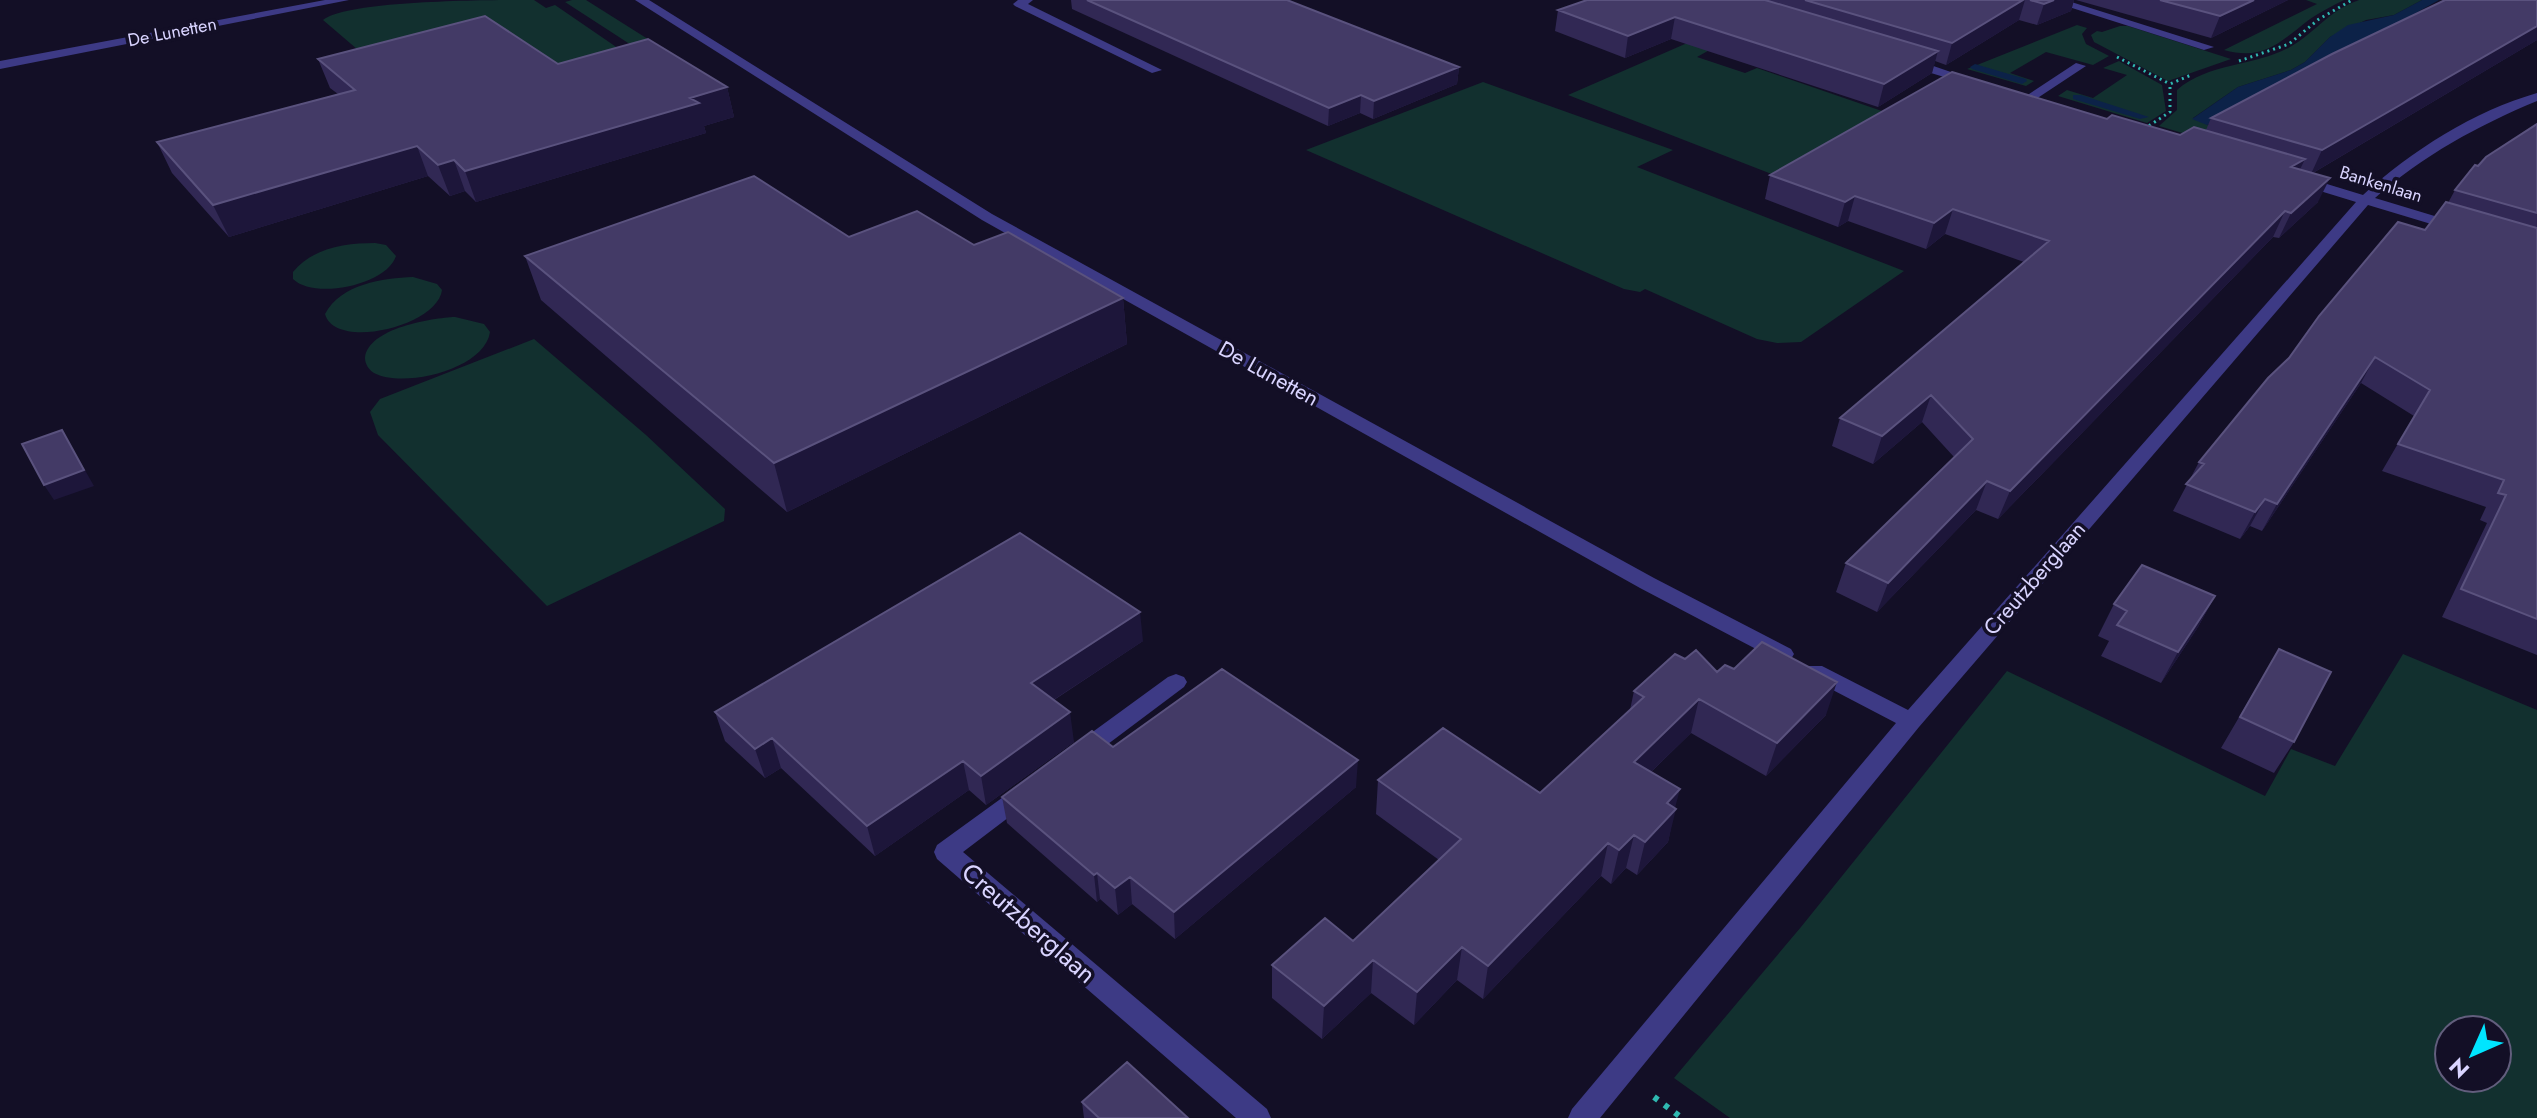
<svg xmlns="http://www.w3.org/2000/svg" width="2537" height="1118" font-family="Jost,sans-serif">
  <rect width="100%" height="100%" fill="#130f26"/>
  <path fill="#12302f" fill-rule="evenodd" d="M 534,0 L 546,8 L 555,5 L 644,66 L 378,67 L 323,20 C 348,0 493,0 534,0 Z
    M 572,0 L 586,0 L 697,70 L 679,76 L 565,2 Z
    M 2306,0 L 2344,0 C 2332,6 2320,12 2310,19 C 2280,42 2264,61 2224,50 L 2317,4 Z
    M 2359,0 L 2422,0 L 2394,15 L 2366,20 L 2330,37 L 2305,62 L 2291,70 L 2238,87 L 2193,118 L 2213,127 L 2199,138 L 2159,126 L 2177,110 L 2177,90 C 2212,60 2261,68 2298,42 C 2321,26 2331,10 2359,0 Z
    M 2077,25 L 2087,28 L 2082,34 L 2086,44 L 2109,56 L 2093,65 L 2046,52 L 2010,73 L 2034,81 L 2026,86 L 1967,69 Z
    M 2120,26 L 2128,26 L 2231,59 L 2168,81 L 2094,42 L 2091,35 L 2097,31 L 2102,32 Z
    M 1701,37 L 1722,43 L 1697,57 L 1745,73 L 1757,68 L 1908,120 L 1782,178 L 1568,95 Z
    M 2119,61 L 2162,85 L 2166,111 L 2147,123 L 2058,96 L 2067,90 L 2093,98 L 2127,75 L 2103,68 Z
    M 1483,82 L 1673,150 L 1637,167 L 1904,271 L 1801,342 L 1777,343 L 1757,339 L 1645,289 L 1640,292 L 1624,289 L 1306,150 Z
    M 375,243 L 386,245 L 396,256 C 387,285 314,300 293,279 L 293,272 C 312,248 346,243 375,243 Z
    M 413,277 L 437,284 L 442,290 C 438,326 335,351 325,314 C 341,284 383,278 413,277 Z
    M 455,317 L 484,324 L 490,332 C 485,369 404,389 374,373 C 369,370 365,364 365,358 C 368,328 432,318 455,317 Z
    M 534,339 L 646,435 L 725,509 L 724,521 L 547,606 L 378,435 L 370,412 L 380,399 Z
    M 2403,654 L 2537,710 L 2537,1118 L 1730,1118 L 1674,1078 L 1801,927 L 2007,671 L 2265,796 L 2291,749 L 2335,766 ZM 2497,1030 L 2497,1078 L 2449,1078 L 2449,1030 Z"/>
  <path fill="#0c2248" d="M 2422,0 L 2439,0 L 2316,69 L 2207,125 L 2192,119 L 2238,87 L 2291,70 L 2305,62 L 2330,37 L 2348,25 L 2394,15 Z"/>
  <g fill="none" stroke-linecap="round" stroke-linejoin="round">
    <path fill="#0c2248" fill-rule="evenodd" d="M 1975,64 L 2026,79 L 2027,81 L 2022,84 L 1972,69 L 1970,67 Z
      M 2073,95 L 2081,95 L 2149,117 L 2140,119 L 2073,99 Z"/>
    <path stroke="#2fb8b0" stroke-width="3" stroke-dasharray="2 4" stroke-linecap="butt" d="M 2117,57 L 2170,84
      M 2239,61 L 2289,44 L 2319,19 L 2352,0
      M 2144,129 L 2170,112 L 2170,84 L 2191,75"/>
    <path stroke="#2fb8b0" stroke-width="6" stroke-dasharray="5 8" stroke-linecap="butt" d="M 1654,1097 L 1682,1118"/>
    <path fill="#3d3a85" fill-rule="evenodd" d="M 1018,0 L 1033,0 L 1028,4 L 1162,70 L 1152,73 L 1015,6 L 1013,4 Z
      M 2076,63 L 2086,66 L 2033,101 L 2023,98 Z"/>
    <path fill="#3d3a85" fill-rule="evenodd" d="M 325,0 L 349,0 L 0,69 L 0,61 Z
      M 635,0 L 649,0 L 992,214 L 1654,578 L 1791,649 L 1794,654 L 1791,659 L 1775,659 L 1640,588 L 982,220 Z
      M 2047,0 L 2065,0 L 2214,47 L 2204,50 Z
      M 1905,59 L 1913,59 L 1980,82 L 1970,85 L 1905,65 Z
      M 2537,93 L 2537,101 C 2479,125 2422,156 2375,198 L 2461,224 L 2461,230 L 2451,230 L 2368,205 L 1919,727 L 1600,1118 L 1568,1118 L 1572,1109 L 1896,723 L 1806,676 L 1803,671 L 1806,666 L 1822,666 L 1908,710 L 2356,202 L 2294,183 L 2294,177 L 2304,177 L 2363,195 C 2411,151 2474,111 2537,93 Z
      M 1176,674 L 1184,677 L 1187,682 L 1184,687 L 1088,759 L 1080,762 L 1072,759 L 1068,753 L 1072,747 L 1168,677 Z
      M 1025,784 L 1033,787 L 1037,793 L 1033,799 L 963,852 L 1267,1109 L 1271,1118 L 1236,1118 L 937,859 L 934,852 L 937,845 L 1017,787 Z"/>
  </g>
  <path fill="#312854" d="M 1071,0 L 1287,0 L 1459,67 L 1457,84 L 1373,119 L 1360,113 L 1328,126 L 1072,9 Z
    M 1587,0 L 2074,0 L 2071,11 L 2037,25 L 2019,20 L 1946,65 L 1935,61 L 1932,73 L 1878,107 L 1671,39 L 1625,58 L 1555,31 L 1558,10 Z
    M 2076,0 L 2288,0 L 2211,38 Z
    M 2537,0 L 2537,40 L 2313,173 L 2318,202 L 2279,238 L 2273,237 L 1998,519 L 1976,510 L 1877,612 L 1836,592 L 1846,563 L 1954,457 L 1922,422 L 1873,464 L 1832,446 L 1840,418 L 2024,262 L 1945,234 L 1926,249 L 1848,221 L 1838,227 L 1765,199 L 1770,175 L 2107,119 L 2180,135 L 2206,130 L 2211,118 Z
    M 318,59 L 558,64 L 727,87 L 734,117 L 704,126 L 706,133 L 476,202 L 465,191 L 450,196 L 428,176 L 229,237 L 172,173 L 157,142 L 338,94 L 330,88 Z
    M 2537,124 L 2537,655 L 2442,617 L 2487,523 L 2480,520 L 2486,507 L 2382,471 L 2414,416 L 2361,383 L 2262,531 L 2250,526 L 2240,539 L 2173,511 L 2199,462 L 2425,230 L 2448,203 L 2455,190 L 2478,166 Z
    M 849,237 L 974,245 L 1123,298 L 1127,344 L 787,512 L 541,300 L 525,256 Z
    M 2215,596 L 2198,627 L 2161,683 L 2101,656 L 2109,641 L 2098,636 L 2114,604 Z
    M 1143,641 L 1054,700 L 1074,742 L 986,805 L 969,790 L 875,856 L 781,768 L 765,778 L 725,741 L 715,712 Z
    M 2279,649 L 2294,742 L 2274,773 L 2221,748 Z
    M 1685,659 L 1826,715 L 1766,776 L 1691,733 L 1651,772 L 1675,808 L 1668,842 L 1637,875 L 1626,868 L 1611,884 L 1601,876 L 1483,999 L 1457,980 L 1414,1025 L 1371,993 L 1322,1039 L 1272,998 L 1272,965 L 1353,941 L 1439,860 L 1376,814 L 1378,780 L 1540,793 L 1630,710 L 1634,691 Z
    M 1113,747 L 1356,787 L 1175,939 L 1132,904 L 1118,915 L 1100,899 L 1097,902 L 1007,823 L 1002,797 Z
    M 1082,1102 L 1188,1118 L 1084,1118 Z"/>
  <path fill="#1d163a" d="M 2023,0 L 2025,0 L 2019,20 L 1946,65 L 1952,43 Z
    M 2054,0 L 2074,0 L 2071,11 L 2037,25 L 2044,4 Z
    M 2254,0 L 2288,0 L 2211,38 L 2220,16 Z
    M 1675,17 L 1671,39 L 1625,58 L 1628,36 Z
    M 2537,26 L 2537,40 L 2311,174 L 2322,150 Z
    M 1938,51 L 1932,73 L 1878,107 L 1884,84 Z
    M 1459,67 L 1457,84 L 1373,119 L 1374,101 Z
    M 727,87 L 734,117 L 704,126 L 706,133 L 476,202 L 465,171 Z
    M 1361,95 L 1360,113 L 1328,126 L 1329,108 Z
    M 417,146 L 428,176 L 229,237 L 213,205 Z
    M 2305,159 L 2293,184 L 2291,167 Z
    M 454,160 L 465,191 L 450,196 L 438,165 Z
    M 2330,178 L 2318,202 L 2279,238 L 2291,213 Z
    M 1855,196 L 1848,221 L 1838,227 L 1845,202 Z
    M 1953,209 L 1945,234 L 1926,249 L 1934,223 Z
    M 2285,211 L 2273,237 L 1998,519 L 2010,491 Z
    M 1123,298 L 1127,344 L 787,512 L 774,463 Z
    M 2375,357 L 2361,383 L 2262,531 L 2277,504 Z
    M 1931,395 L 1922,422 L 1873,464 L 1882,436 Z
    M 62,430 L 94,486 L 54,500 L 44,485 Z
    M 1987,481 L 1976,510 L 1877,612 L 1888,583 Z
    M 2265,499 L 2250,526 L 2240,539 L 2255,512 Z
    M 2215,596 L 2198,627 L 2161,683 L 2178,652 Z
    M 1140,612 L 1143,641 L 1035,712 L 1031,683 Z
    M 1837,682 L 1826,715 L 1766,776 L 1777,743 Z
    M 1699,699 L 1691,733 L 1627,795 L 1634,762 Z
    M 1070,712 L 1074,742 L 986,805 L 981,776 Z
    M 772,738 L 781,768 L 765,778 L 755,749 Z
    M 1358,760 L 1356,787 L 1175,939 L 1174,912 Z
    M 963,761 L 969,790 L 875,856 L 867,826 Z
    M 1680,789 L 1674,812 L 1676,809 L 1668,842 L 1637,875 L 1645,842 L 1667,803 Z
    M 1634,835 L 1626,868 L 1611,884 L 1619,850 Z
    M 1608,843 L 1601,876 L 1483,999 L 1488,966 Z
    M 1097,873 L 1100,899 L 1097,902 L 1094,875 Z
    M 1130,877 L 1132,904 L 1118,915 L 1115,888 Z
    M 1462,947 L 1457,980 L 1414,1025 L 1417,992 Z
    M 1373,960 L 1371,993 L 1322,1039 L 1324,1006 Z"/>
  <path fill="#433a66" stroke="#5a527e" stroke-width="2" d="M 1087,0 L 1287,0 L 1459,67 L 1374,101 L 1361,95 L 1329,108 Z
    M 1587,0 L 1765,0 L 1938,51 L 1884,84 L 1675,17 L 1628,36 L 1558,10 Z
    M 1805,0 L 2023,0 L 1952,43 Z
    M 2030,0 L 2054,0 L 2044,4 Z
    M 2160,0 L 2254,0 L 2220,16 Z
    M 2445,0 L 2537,0 L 2537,26 L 2322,150 L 2211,118 L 2332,54 Z
    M 485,16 L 558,64 L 648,39 L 727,87 L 690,98 L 699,103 L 465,171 L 454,160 L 438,165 L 417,146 L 213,205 L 157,142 L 355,90 L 318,59 Z
    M 1952,72 L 2107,119 L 2112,115 L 2180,135 L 2194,127 L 2305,159 L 2291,167 L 2330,178 L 2291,213 L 2285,211 L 2010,491 L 1987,481 L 1888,583 L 1846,563 L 1973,439 L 1931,395 L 1882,436 L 1840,418 L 2049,241 L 1953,209 L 1934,223 L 1855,196 L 1845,202 L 1770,175 Z
    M 2537,124 L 2537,213 L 2455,190 L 2475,165 L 2478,166 L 2486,157 Z
    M 754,176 L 849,237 L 917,211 L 974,245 L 1008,232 L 1123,298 L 774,463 L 525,256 Z
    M 2446,202 L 2537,228 L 2537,619 L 2461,589 L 2506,495 L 2498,493 L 2504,480 L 2398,444 L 2430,390 L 2375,357 L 2277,504 L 2265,499 L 2255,512 L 2186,484 L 2204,464 L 2199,462 L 2268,378 L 2289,358 L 2319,316 L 2398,222 L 2425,230 Z
    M 62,430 L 84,470 L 44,485 L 22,444 Z
    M 1020,533 L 1140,612 L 1031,683 L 1070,712 L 981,776 L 963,761 L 867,826 L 772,738 L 755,749 L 715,712 Z
    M 2142,565 L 2215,596 L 2178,652 L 2117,625 L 2127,611 L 2114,604 Z
    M 1762,642 L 1837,682 L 1777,743 L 1699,699 L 1634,762 L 1680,789 L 1667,803 L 1676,809 L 1645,842 L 1634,835 L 1619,850 L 1608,843 L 1488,966 L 1462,947 L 1417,992 L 1373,960 L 1324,1006 L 1272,965 L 1325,918 L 1353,941 L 1461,839 L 1378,780 L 1443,728 L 1540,793 L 1644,697 L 1634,691 L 1675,654 L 1685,659 L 1696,650 L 1717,672 L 1725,665 L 1734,669 Z
    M 2279,649 L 2331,672 L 2294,742 L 2240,717 Z
    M 1222,669 L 1358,760 L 1174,912 L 1130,877 L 1115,888 L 1097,873 L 1094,875 L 1002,797 L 1092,731 L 1113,747 Z
    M 1127,1062 L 1188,1118 L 1099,1118 L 1082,1102 Z"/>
  <g text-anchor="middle" stroke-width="7" stroke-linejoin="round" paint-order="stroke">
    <g font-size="18" fill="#d9d4ff" stroke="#130f26">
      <text transform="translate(172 32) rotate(-11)" y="6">De Lunetten</text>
      <text transform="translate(2381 184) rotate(17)" y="6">Bankenlaan</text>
    </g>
    <g font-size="22" fill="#d9d4ff" stroke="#130f26">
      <text transform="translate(1269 373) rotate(29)" y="8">De Lunetten</text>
      <text transform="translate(2034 578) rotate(-49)" y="8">Creutzberglaan</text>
    </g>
    <g font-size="26" fill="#d9d4ff" stroke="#130f26">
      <text transform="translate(1029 923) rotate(41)" y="9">Creutzberglaan</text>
    </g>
  </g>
  <g transform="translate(2473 1054) rotate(225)"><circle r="38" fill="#130f26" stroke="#625e7d" stroke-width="2"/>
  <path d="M0-6L14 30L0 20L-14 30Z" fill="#00e5ff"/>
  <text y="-12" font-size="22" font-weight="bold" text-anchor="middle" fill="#d9d4ff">N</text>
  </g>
</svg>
